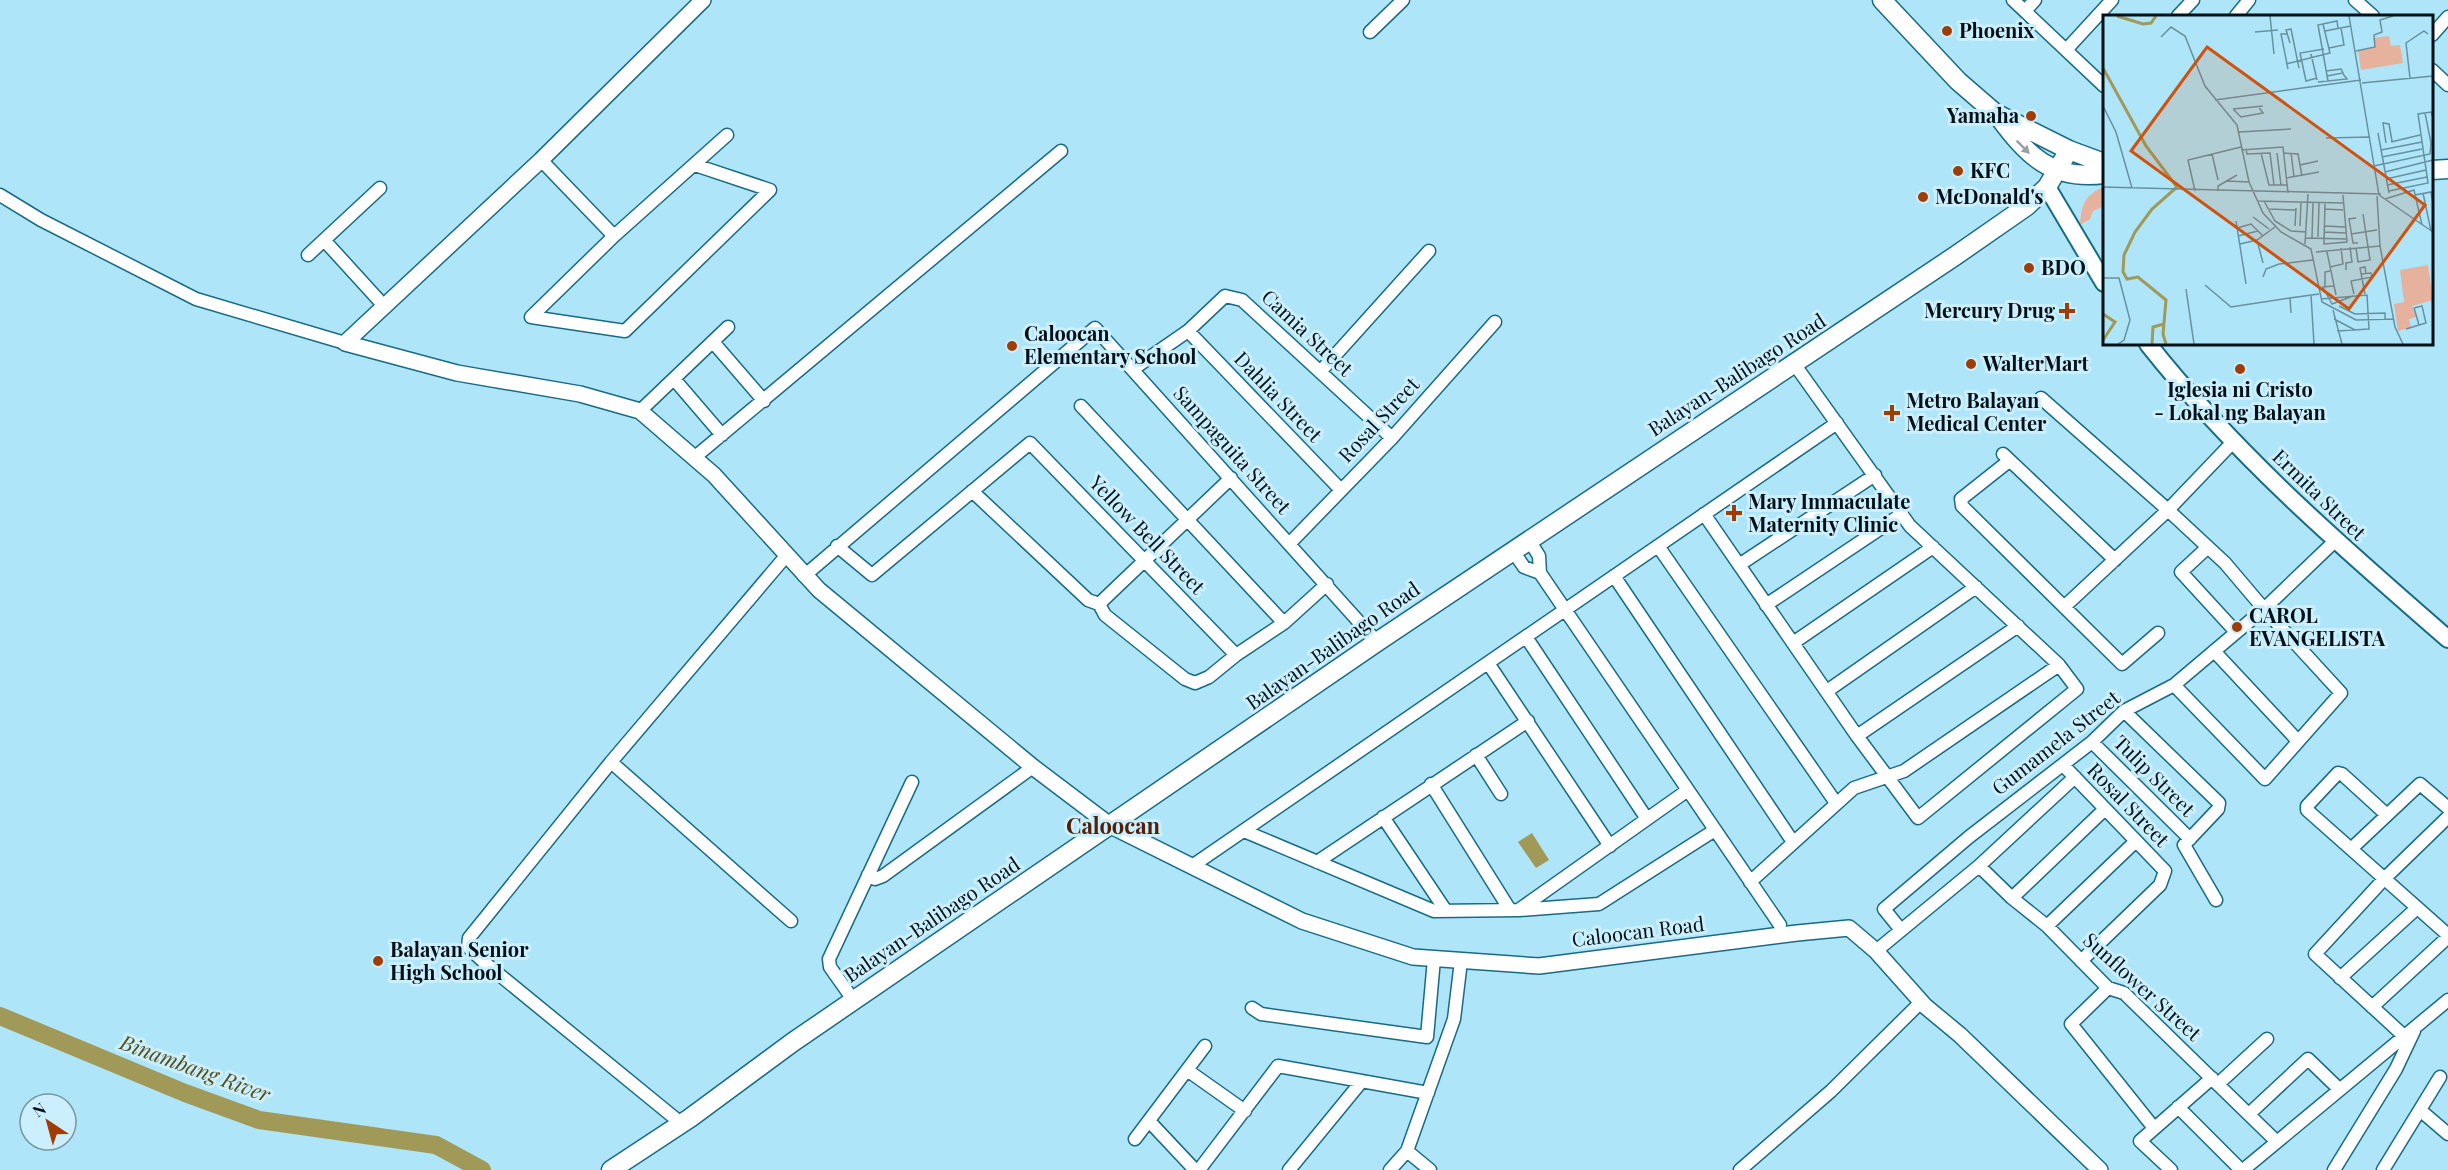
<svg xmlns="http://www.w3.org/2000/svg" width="2448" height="1170" font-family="'Playfair Display',serif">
  <rect width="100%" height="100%" fill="#aee5f9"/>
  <path fill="#e7b29d" d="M 2104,187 L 2104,206 L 2093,211 L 2090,219 L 2080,225 C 2081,206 2085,194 2104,187 Z"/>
  <path fill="#a19957" d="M 1532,833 L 1549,860 L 1536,868 L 1518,842 Z"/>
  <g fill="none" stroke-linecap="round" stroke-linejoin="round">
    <path stroke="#a19957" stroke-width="18" d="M 0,1016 L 185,1093 L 259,1120 L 436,1145 L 482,1170"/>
    <defs>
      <path id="minor" d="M 2013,0 L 2104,86
        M 2355,0 L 2373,16
        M 2025,11 L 2035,0
        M 2178,16 L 2193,0
        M 2236,16 L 2249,0
        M 1370,32 L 1403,0
        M 2432,35 L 2448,17
        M 2066,50 L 2112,0
        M 2432,70 L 2448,85
        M 541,160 L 614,236
        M 0,195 L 41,220 L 196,299 L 345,343
        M 324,240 L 385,307
        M 308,255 L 380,188
        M 531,317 L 625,331 L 770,190 L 695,165
        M 531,317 L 614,236 L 727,135
        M 1188,331 L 1341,490
        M 713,342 L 764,401
        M 1133,369 L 1188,331 L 1225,296 L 1242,300 L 1392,438
        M 1320,372 L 1429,251
        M 674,379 L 722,435
        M 2041,398 L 2168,510 L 2225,563 L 2264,609 L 2341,693 L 2265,779 L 2174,685
        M 1081,406 L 1284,623
        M 640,411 L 728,327
        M 2003,454 L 2115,560
        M 695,457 L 1061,151
        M 2009,461 L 1961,499 L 1962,506 L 2122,664 L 2158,633
        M 972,491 L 1088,600 L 1099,604
        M 1704,514 L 1857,736 L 1918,818 L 2077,689 L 2059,665 L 1910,526 L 1795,365
        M 1529,540 L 1539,556 L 1540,573 L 1780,925
        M 1290,543 L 1392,438 L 1495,322
        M 837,546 L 872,575 L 1030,443 L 1236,655
        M 1658,546 L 1836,803
        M 2208,547 L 2181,572 L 2236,632
        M 1513,551 L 1524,567 L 1540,573
        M 1739,565 L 1875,475
        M 804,576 L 1095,328 L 1377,642
        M 1614,576 L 1793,842
        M 1099,604 L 1105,615 L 1185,679 L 1195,683 L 1209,677 L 1236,655 L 1284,623 L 1327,584
        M 1099,604 L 1231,478
        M 1766,605 L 1902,514
        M 2064,607 L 2168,510 L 2233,442
        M 1526,637 L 1647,819
        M 1793,643 L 1933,547
        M 2214,651 L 2298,741
        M 1488,663 L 1610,846
        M 1827,691 L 1976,587
        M 2124,711 L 2219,803 L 2218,809 L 2184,845 L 2216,900
        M 1857,736 L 2018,626
        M 2092,742 L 2190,839
        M 1476,755 L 1501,794
        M 611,762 L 791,921
        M 2063,765 L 2165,871 L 2160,885 L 2081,961
        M 1431,784 L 1510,910
        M 2387,815 L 2342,774 L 2338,773 L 2307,806 L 2307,810 L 2448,935
        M 1383,817 L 1446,911
        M 1244,831 L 1434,911 L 1519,910 L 1599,904 L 1715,830
        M 2351,849 L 2420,784 L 2448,808
        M 1317,862 L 1528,721
        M 1195,864 L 1837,423
        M 1979,866 L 2012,898 L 2047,926 L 2108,988 L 2124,993 L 2276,1141
        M 868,875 L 875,879 L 883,876 L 1033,767
        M 1750,882 L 1854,788 L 1904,771 L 2059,665
        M 2012,898 L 2105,809
        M 1520,909 L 1688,790
        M 2047,926 L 2136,841
        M 1901,930 L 1884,909 L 1969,837 L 2092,742 L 2124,711 L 2174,685 L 2264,609 L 2335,541
        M 1876,951 L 1979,866 L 2075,777
        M 2340,978 L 2417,908
        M 2108,988 L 2071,1024 L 2154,1128
        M 854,1001 L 830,967 L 829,959 L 912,782
        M 2372,1007 L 2448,937
        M 1252,1008 L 1261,1014 L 1427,1037 L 1434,959
        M 2404,1036 L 2315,954 L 2384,879 L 2448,817
        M 1187,1070 L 1245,1111
        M 2218,1084 L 2267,1039
        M 2178,1107 L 2241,1170
        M 2420,1110 L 2448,1134
        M 2249,1114 L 2308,1059 L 2339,1089
        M 1149,1121 L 1195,1170
        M 682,1124 L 485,963 L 468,947 L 469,938 L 611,762 L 786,556
        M 1135,1139 L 1205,1046
        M 1407,1151 L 1430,1170
        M 1199,1170 L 1278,1066 L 1428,1093
        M 1289,1170 L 1362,1081
        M 1390,1170 L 1407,1151 L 1454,1019 L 1461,961
        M 1740,1170 L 1831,1091 L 1921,1002
        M 2171,1170 L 2140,1141 L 2212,1078
        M 2243,1170 L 2448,1000
        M 2334,1170 L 2396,1069 L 2414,1031
        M 2383,1170 L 2440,1077"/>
      <path id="tertiary" d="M 345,343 L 457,373 L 580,394 L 640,411 L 714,475 L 819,590 L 1033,767 L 1111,826 L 1302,921 L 1413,957 L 1539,966 L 1797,933 L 1849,928 L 1876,951 L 1925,1006 L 1960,1035 L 2100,1170
        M 345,343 L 541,160 L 703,0"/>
      <path id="secondary" d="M 2047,187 L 2104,283
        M 2148,344 C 2235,454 2342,547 2448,639"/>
      <path id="primary" d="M 1882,0 L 1958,81 L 1995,113 L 2069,150 L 2104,163
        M 1998,116 C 2027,155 2051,181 2104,174
        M 2432,170 L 2448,169
        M 611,1170 L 690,1118 L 793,1042 L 1377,642 L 1955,256 L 2027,206 L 2047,187 L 2069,150"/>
    </defs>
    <use href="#minor" stroke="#186b83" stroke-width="15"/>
    <use href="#tertiary" stroke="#186b83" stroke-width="18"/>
    <use href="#secondary" stroke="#186b83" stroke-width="20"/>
    <use href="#primary" stroke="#186b83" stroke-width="21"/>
    <use href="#minor" stroke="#fff" stroke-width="12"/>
    <use href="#tertiary" stroke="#fff" stroke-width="15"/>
    <use href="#secondary" stroke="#fff" stroke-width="16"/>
    <use href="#primary" stroke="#fff" stroke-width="18"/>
  </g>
  <defs><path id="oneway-solid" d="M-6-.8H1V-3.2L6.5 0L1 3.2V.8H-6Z" transform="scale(1.5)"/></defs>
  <use fill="#999fa2" href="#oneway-solid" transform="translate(2023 147) rotate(45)"/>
  <g fill="#a03c06" stroke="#cbeffc" stroke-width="2">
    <circle cx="1947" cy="31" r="6"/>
    <circle cx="2031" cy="116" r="6"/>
    <circle cx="1958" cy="171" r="6"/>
    <circle cx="1923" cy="197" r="6"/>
    <circle cx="2029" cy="268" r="6"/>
    <path d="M2064 302h6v6h6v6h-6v6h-6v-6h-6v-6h6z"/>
    <circle cx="1012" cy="346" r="6"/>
    <circle cx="1971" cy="364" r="6"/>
    <circle cx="2240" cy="369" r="6"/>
    <path d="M1889 404h6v6h6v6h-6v6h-6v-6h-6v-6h6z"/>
    <path d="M1731 504h6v6h6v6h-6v6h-6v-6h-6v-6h6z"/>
    <circle cx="2237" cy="627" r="6"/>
    <circle cx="378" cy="961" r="6"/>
  </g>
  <g text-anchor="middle" stroke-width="6" stroke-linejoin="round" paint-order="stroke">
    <g font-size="20" font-weight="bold" fill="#001017" stroke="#cbeffc" text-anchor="start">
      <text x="1959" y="38">Phoenix</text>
      <text x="2019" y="123" text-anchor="end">Yamaha</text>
      <text x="1970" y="178">KFC</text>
      <text x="1935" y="204">McDonald's</text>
      <text x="2041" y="275">BDO</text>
      <text x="2055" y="318" text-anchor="end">Mercury Drug</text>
      <text x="1024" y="341">Caloocan<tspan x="1024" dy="23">Elementary School</tspan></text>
      <text x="1983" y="371">WalterMart</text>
      <text x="2240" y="397" text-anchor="middle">Iglesia ni Cristo<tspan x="2240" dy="23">- Lokal ng Balayan</tspan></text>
      <text x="1906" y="408">Metro Balayan<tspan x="1906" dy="23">Medical Center</tspan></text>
      <text x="1748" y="509">Mary Immaculate<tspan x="1748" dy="23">Maternity Clinic</tspan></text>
      <text x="2249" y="623">CAROL<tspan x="2249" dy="23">EVANGELISTA</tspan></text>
      <text x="390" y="957">Balayan Senior<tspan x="390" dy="23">High School</tspan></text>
    </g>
    <g font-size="20" fill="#001017" stroke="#cbeffc">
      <text transform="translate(1307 333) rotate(43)" y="7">Camia Street</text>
      <text transform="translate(1737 375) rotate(-33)" y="7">Balayan-Balibago Road</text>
      <text transform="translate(1278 397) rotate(46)" y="7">Dahlia Street</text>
      <text transform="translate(1379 420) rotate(-47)" y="7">Rosal Street</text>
      <text transform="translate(1232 450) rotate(48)" y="7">Sampaguita Street</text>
      <text transform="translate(2319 495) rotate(44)" y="7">Ermita Street</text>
      <text transform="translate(1147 535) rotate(46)" y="7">Yellow Bell Street</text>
      <text transform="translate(1333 646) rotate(-35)" y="7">Balayan-Balibago Road</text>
      <text transform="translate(2056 743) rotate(-38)" y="7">Gumamela Street</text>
      <text transform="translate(2154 776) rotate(45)" y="7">Tulip Street</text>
      <text transform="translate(2128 805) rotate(46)" y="7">Rosal Street</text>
      <text transform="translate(932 920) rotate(-34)" y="7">Balayan-Balibago Road</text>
      <text transform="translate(1638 932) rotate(-7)" y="7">Caloocan Road</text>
      <text transform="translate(2142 987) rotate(42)" y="7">Sunflower Street</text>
    </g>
    <g font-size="21" font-style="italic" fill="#534d1a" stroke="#cbeffc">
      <text transform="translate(195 1069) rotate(20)" y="7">Binambang River</text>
    </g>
    <g font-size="22" font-weight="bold" fill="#50200a" stroke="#cbeffc">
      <text x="1113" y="834">Caloocan</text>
    </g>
  </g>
  <g transform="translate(2103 15)">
    <rect width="330" height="330" fill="#aee5f9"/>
    <path d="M 286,21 L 288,31 L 297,30 L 300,48 L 258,55 L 255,35 L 272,32 L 270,23 ZM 325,250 L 330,285 L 309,291 L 313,302 L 306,304 L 308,312 L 295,316 L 291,289 L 301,287 L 297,255 Z" fill="#e7b29d"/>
    <path fill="none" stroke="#a19957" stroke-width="3" d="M 14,1 L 40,9 L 48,8 L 53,1M 0,53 L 43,131 L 74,172 L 49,194 L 32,217 L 21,240 L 20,257 L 24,264 L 35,262 L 63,285 L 60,319 L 63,329M 0,299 L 12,307 L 0,325M 49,329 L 50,312 L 61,309"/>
    <path fill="none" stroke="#68909f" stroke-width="1.5" d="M 167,1 L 171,39M 246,1 L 276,180M 222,16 L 248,11M 152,17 L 175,15M 184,19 L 178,19 L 185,54M 58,22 L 68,12 L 82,21 L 102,71 L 134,110 L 146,167 L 160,198 L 178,217 L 208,234 L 219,287 L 253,305 L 291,304M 187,28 L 183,15 L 188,14 L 196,53M 226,33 L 241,30 L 238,13M 253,36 L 272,32 L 271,20 L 279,17 L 277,5 L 290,1M 208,39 L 214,65M 183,49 L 227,38 L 220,9M 223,56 L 238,54 L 240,58 L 224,61M 214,63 L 203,66 L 197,38 L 221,34M 307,63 L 303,28 L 321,16 L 325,19M 225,66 L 215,10 L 234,6 L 235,13M 215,67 L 244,64 L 240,59M 259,68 L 330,61M 112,85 L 258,65M 0,91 L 13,117 L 29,173M 130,94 L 138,102 L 160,98 L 155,91M 130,94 L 160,91M 136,117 L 188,114M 275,118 L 286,178M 223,123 L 267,122M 288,127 L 317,120M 283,128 L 280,108 L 286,109 L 289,126M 143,134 L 144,139 L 167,138 L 171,170M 138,135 L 180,132 L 185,178M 278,135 L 319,127M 158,138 L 166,170 L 184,170M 174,138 L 178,170M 181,138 L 195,139 L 199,161M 188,138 L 191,162M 109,139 L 115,165M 279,142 L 319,134M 197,150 L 215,146M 271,151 L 327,139 L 328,128 L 322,98M 282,157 L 330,145M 183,163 L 216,157M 283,164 L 323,155M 124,166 L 146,167M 284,170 L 324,162M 0,172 L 278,179M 92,176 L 85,145 L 138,132M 115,176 L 115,171 L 134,160M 286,176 L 325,168 L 315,99 L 328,97 L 330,103M 320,178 L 328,216M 276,180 L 330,217M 312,180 L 328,177 L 330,188M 274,181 L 277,231 L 292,312 L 300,329M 282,184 L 311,175 L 319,210M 154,186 L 240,188M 161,186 L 172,206 L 188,216 L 203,217M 222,188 L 221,229 L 244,227 L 240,180M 165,194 L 193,195M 222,194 L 240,195M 150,202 L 166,214M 253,203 L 246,204 L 250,228 L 255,228M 133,206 L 143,269M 192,211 L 193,193M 197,211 L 198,187M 222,211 L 242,212M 134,213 L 148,209 L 160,221M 221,217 L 243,218M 248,219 L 274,215M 135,221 L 155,216M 215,222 L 216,188M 202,223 L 244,224M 209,223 L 210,187M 154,225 L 160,248M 137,229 L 154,225 L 172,212M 202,229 L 205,179M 253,233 L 255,247 L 267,245 L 260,199M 213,237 L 277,231M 224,237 L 233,280M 227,252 L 240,249 L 238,233M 243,255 L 243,248 L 249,247 L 247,232M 160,262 L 163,254 L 176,249 L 210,245M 0,263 L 16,263 L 27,305 L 21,325 L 15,329M 102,270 L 128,292 L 187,283M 222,271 L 222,257 L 227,256M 231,271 L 220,272 L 229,289 L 250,281M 83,274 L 91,329M 251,279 L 248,266 L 269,262 L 268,258 L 258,259M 262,279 L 257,253 L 262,252 L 263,259M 208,280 L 211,329M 218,284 L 264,280 L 266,314 L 234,316M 236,291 L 252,299 L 282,298 L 282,304M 230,295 L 239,329M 188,298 L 187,283 L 216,279M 231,304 L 252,315M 303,314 L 316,310 L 323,308 L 319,291 L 311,293 L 316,310"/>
    <path fill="#d1520d" fill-opacity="0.15" stroke="#d1520d" stroke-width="3" d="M 104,32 L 322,190 L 246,294 L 28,136 Z"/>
    <rect width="330" height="330" fill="none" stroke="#001017" stroke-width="3"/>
  </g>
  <g transform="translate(48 1122) rotate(324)"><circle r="28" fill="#cbeffc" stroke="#7a96a0" stroke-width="1.5"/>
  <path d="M0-4.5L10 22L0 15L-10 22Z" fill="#a03c06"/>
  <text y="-9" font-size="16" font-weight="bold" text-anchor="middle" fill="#001017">N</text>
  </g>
</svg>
